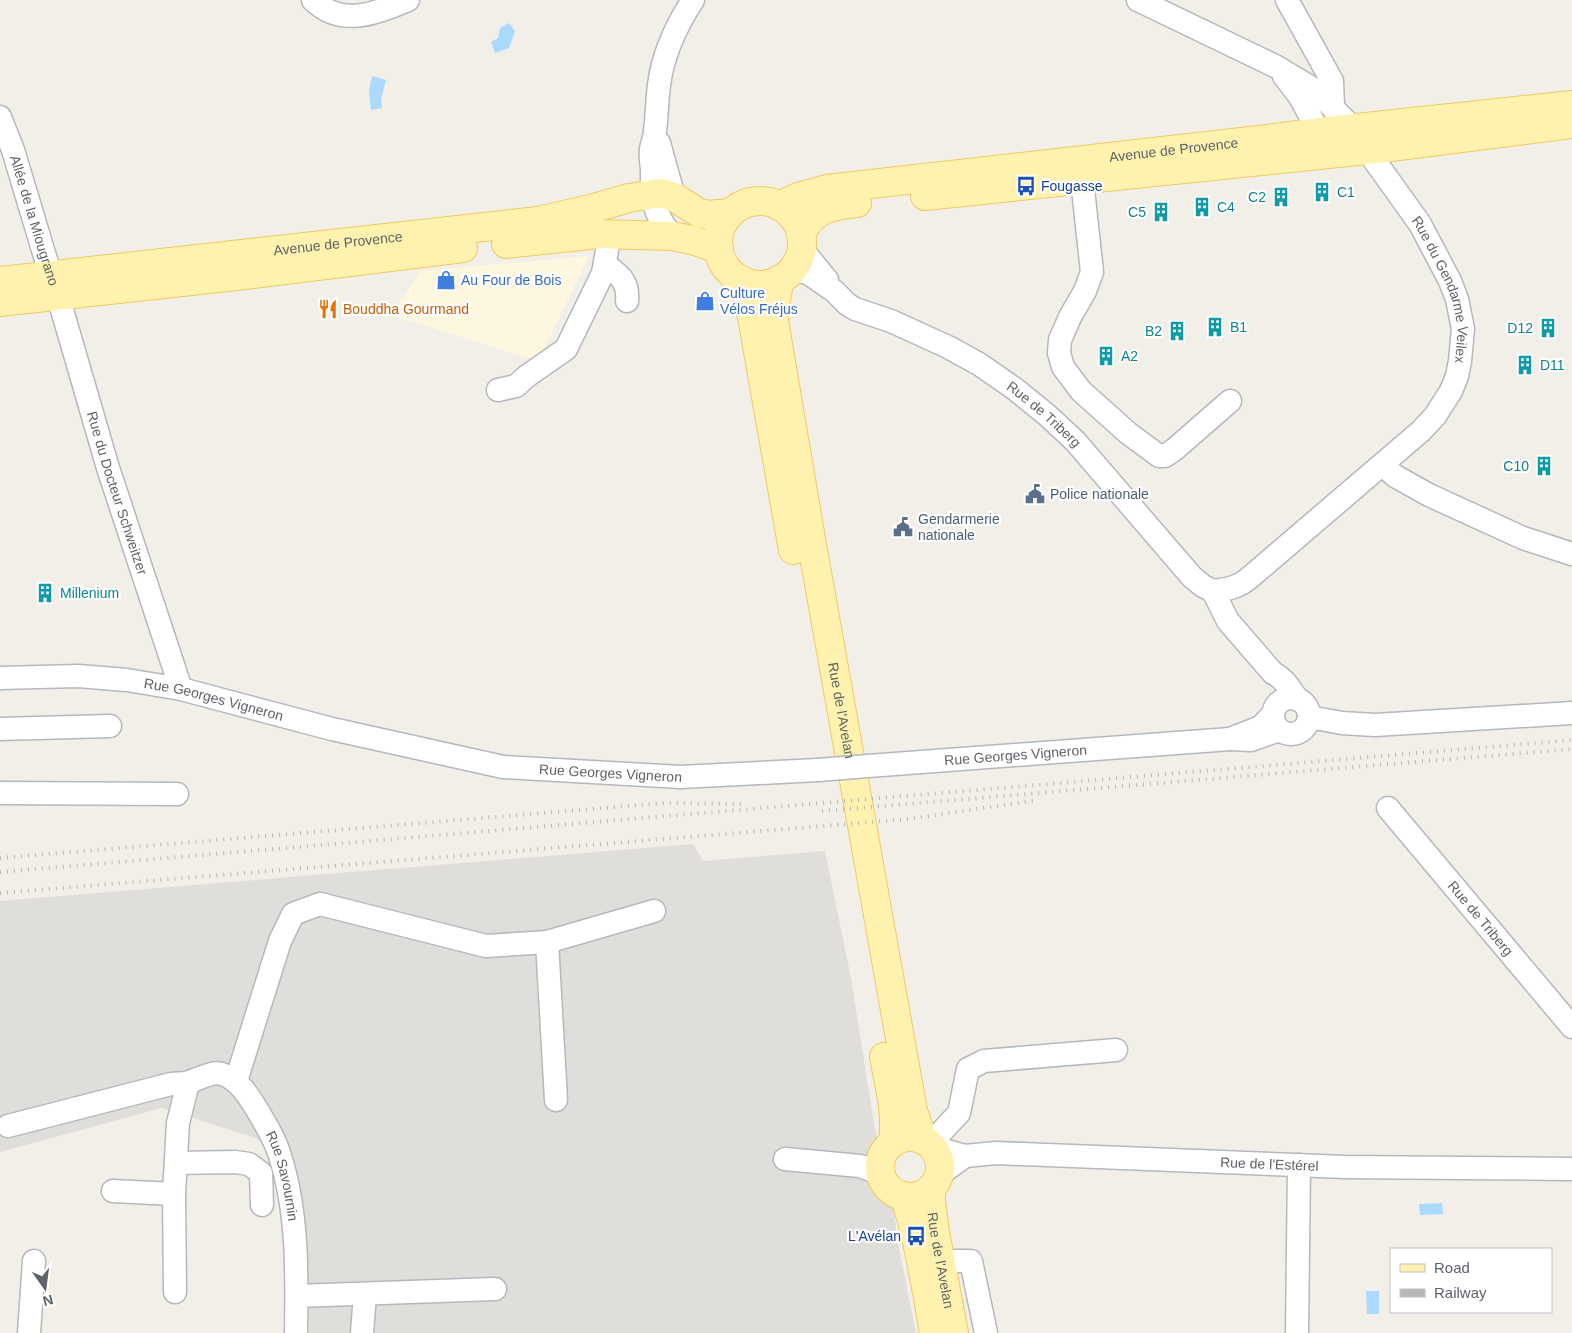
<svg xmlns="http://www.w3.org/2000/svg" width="1572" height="1333" font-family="Arial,sans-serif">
  <rect width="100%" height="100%" fill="#f1efe8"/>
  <path fill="#fef7e0" d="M 589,256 L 538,361 L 390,315 L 421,271 Z"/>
  <path fill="#e0deda" d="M 693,844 L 703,861 L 825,851 L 851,978 L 875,1130 L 894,1211 L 898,1244 L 916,1333 L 309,1333 L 306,1280 L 289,1149 L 162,1108 L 0,1152 L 0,901 Z"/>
  <path fill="#aadaff" d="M 509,23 L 515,31 L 509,48 L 495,53 L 491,42 L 498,38 L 500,28 Z
    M 372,76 L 386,80 L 381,99 L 382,108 L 371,110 L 369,91 Z
    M 1442,1203 L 1443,1214 L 1420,1215 L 1419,1204 Z
    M 1366,1291 L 1379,1291 L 1379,1314 L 1367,1314 Z"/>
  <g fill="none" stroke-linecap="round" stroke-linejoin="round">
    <defs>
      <g id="minor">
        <path d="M 313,0 C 342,28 376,13 408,0"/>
        <path id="s1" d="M 1138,0 L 1275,66 L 1315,90 L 1354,129 L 1367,150 L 1420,224 L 1450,281 L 1457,299 L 1463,329 L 1460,361 L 1457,376 L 1451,391 L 1435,416 L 1421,431 L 1248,579 C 1237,588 1227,589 1213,591"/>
        <path d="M 1287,0 L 1332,81 L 1333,107"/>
        <path d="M 1284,76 L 1300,97 L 1327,147"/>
        <path id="s2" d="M 0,117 L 13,150 L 43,250 L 60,303 L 108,468 L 181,689"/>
        <path d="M 659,143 L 674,197"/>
        <path d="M 1082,180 L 1092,272 L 1085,291 L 1070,317 L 1060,340 L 1059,353 L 1063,367 L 1081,391 L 1128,433 L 1159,456 L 1165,456 L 1175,449 L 1230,401"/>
        <path d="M 672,236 C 661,223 653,208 652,191 C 652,184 652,176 652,168 C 651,162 650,156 651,149 C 652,143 655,137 655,131 C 657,116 657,100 659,85 C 663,54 676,26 693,0"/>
        <path d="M 801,248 L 827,280"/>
        <path d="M 605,264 C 619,275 629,281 627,301"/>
        <path id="s3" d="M 791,270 L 808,273 L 834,291 L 847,304 L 855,309 L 891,321 L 948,347 L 979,364 L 1015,389 L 1047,415 L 1075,441 L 1192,577 L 1203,586 L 1213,591 L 1228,621 L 1273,673 C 1285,679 1290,689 1298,700"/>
        <path d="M 498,390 L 516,386 L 527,376 L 566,349 L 603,273 L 610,234"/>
        <path d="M 1383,465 L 1395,476 L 1429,495 L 1523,538 L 1572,554"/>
        <path id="s4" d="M 0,678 L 78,676 L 127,680 L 181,689 L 332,729 L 503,767 L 681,777 L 818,770"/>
        <circle cx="1291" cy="716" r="18"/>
        <path d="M 1273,714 L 1261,727 L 1230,739 L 1251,740 L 1279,730"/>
        <path d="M 1309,717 L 1342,723 L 1375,725 L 1572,713"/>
        <path d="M 0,729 L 110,726"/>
        <path id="s5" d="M 868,766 L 1230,739"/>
        <path d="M 0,793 L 177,794"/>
        <path id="s6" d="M 1388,808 L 1572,1027"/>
        <path d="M 547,942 L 556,1100"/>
        <path d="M 236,1081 L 280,941 L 293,914 L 320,904 L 486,946 L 547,942 L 654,911"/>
        <path id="s7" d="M 8,1126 L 171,1084 C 177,1083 184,1084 189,1082 C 199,1079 212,1071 222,1074 C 238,1079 248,1095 256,1108 C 265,1123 275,1139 280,1156 C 298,1212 297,1274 296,1333"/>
        <path d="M 930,1144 L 959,1113 L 968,1069 L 984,1061 L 1116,1050"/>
        <path id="s8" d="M 933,1147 L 965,1156 L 996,1153 L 1344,1167 L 1572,1169"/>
        <path d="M 785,1159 L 860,1166 L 880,1173"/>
        <path d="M 176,1163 L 235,1162 L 249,1164 L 261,1173 L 262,1205"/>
        <path d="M 940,1174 L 965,1156"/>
        <path d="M 113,1191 L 174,1194 L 178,1123 L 188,1083"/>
        <path d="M 174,1194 L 175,1292"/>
        <path d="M 940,1261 L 971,1261 L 986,1333"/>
        <path d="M 297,1296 L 495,1289"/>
        <path d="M 29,1333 L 34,1261"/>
        <path d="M 362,1333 L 365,1294"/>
        <path d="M 1297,1333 L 1299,1165"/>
      </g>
      <g id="major">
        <path d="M 925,196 L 1367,150 L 1572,124"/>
        <circle cx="760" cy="243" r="42"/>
        <path id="s9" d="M 779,206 L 798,197 L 827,189 L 1268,139 L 1319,132 L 1572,105"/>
        <path d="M 801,233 C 816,208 829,206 857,203"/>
        <path d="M 506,244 L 598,234 L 672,236 L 692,240 L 719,249"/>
        <path id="s10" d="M 780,279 L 773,315 L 811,539 L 913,1111 L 923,1140"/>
        <path d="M 742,280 L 752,317 L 793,550"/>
        <path id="s11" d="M 0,281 L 538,221 L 594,208 L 629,198 L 660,193 L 674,197 L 699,213 L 708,215 L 730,213"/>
        <path d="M 0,302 L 236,276 L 463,248"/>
        <path d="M 884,1057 C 889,1084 897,1114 893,1142"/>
        <circle cx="910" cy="1167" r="30"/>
        <path id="s12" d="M 931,1189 L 931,1201 L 935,1232 L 954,1333"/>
        <path d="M 905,1197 C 919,1241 926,1287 934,1333"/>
      </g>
    </defs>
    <use href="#minor" stroke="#b5b8bc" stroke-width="25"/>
    <use href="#major" stroke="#f2c960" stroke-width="30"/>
    <use href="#minor" stroke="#fff" stroke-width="22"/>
    <use href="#major" stroke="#fff2af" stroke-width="28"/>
    <path stroke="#b6b7b8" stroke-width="4" stroke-dasharray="1 6" stroke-linecap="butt" d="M 822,811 L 1572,749
      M 0,858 L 664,803 L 744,804
      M 0,872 L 1572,740
      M 0,893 L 909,819 L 1038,800"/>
    <defs>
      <path id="minor-bridge" d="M 818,770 L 868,766"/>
    </defs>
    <use href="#minor-bridge" stroke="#b5b8bc" stroke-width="25" stroke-linecap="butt"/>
    <use href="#minor-bridge" stroke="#fff" stroke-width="22"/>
  </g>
  <defs>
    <symbol id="bus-bare" viewBox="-9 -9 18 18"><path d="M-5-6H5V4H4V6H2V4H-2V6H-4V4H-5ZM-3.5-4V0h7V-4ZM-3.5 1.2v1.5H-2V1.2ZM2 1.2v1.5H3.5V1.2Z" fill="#1a4fb4" stroke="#fff" stroke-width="2.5" paint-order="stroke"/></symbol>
    <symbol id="building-bare" viewBox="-9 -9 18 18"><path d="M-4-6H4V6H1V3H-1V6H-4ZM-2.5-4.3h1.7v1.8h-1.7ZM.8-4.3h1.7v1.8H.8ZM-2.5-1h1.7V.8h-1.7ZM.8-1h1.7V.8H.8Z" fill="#0f9aa8" stroke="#fff" stroke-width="2.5" paint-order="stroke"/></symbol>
    <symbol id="shop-bare" viewBox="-9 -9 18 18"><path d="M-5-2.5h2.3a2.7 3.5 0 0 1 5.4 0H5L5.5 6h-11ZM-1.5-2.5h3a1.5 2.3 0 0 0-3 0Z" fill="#3f7fe0" stroke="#fff" stroke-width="2.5" paint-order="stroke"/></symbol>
    <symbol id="restaurant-bare" viewBox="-9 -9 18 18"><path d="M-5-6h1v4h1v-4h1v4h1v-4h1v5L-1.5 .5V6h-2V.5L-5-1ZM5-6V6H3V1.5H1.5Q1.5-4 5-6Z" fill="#e8710a" stroke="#fff" stroke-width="2.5" paint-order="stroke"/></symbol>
    <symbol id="civic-bare" viewBox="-9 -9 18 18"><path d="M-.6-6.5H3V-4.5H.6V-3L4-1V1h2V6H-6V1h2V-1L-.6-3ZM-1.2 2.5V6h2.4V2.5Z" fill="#5c6f8a" stroke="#fff" stroke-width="2.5" paint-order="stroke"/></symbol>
  </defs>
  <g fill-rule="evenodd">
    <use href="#bus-bare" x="1012" y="172" width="28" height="28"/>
    <use href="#building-bare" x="1308" y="178" width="28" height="28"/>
    <use href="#building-bare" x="1267" y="183" width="28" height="28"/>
    <use href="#building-bare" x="1188" y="193" width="28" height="28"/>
    <use href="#building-bare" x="1147" y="198" width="28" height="28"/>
    <use href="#shop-bare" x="432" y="266" width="28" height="28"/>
    <use href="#shop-bare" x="691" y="287" width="28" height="28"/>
    <use href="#restaurant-bare" x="314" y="295" width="28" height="28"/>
    <use href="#building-bare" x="1201" y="313" width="28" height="28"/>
    <use href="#building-bare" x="1534" y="314" width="28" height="28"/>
    <use href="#building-bare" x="1163" y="317" width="28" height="28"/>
    <use href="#building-bare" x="1092" y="342" width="28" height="28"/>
    <use href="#building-bare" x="1511" y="351" width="28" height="28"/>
    <use href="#building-bare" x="1530" y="452" width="28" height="28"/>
    <use href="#civic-bare" x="1021" y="480" width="28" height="28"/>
    <use href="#civic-bare" x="889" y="513" width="28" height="28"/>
    <use href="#building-bare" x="31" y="579" width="28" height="28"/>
    <use href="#bus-bare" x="902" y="1222" width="28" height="28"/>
  </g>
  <g text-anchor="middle" stroke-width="4.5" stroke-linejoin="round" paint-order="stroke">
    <g font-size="14" fill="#5f6368" stroke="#fff">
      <text dy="5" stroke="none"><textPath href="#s9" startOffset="400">Avenue de Provence</textPath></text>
      <text dy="5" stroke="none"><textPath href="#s2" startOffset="109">Allée de la Miougrano</textPath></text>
      <text dy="5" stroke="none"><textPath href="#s11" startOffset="340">Avenue de Provence</textPath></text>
      <text dy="5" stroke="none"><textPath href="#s1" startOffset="440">Rue du Gendarme Veilex</textPath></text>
      <text dy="5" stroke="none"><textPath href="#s3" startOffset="295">Rue de Triberg</textPath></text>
      <text dy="5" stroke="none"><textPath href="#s2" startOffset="394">Rue du Docteur Schweitzer</textPath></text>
      <text dy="5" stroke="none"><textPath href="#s4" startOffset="216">Rue Georges Vigneron</textPath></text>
      <text dy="5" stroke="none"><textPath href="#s10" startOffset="438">Rue de l'Avelan</textPath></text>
      <text dy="5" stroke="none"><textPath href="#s5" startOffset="148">Rue Georges Vigneron</textPath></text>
      <text dy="5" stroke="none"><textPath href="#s4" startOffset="621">Rue Georges Vigneron</textPath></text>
      <text dy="5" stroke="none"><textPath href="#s6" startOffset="144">Rue de Triberg</textPath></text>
      <text dy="5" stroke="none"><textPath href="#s8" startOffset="338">Rue de l'Estérel</textPath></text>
      <text dy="5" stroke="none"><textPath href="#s7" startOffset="344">Rue Savournin</textPath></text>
      <text dy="5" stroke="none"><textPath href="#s12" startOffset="72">Rue de l'Avelan</textPath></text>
    </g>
    <g font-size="14" fill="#164399" stroke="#fff" text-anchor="start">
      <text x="1041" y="191">Fougasse</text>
      <text x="901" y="1241" text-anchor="end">L'Avélan</text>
    </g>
    <g font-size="14" fill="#0d838f" stroke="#fff" text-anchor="start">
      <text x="1337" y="197">C1</text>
      <text x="1266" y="202" text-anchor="end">C2</text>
      <text x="1217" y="212">C4</text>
      <text x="1146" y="217" text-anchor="end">C5</text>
      <text x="1230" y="332">B1</text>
      <text x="1533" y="333" text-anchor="end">D12</text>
      <text x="1162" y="336" text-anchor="end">B2</text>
      <text x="1121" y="361">A2</text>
      <text x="1540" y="370">D11</text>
      <text x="1529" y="471" text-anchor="end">C10</text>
      <text x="60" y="598">Millenium</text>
    </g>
    <g font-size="14" fill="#366cbe" stroke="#fff" text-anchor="start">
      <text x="461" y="285">Au Four de Bois</text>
      <text x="720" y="298">Culture<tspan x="720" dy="16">Vélos Fréjus</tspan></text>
    </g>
    <g font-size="14" fill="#c56008" stroke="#fff" text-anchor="start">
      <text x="343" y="314">Bouddha Gourmand</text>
    </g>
    <g font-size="14" fill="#4e5e75" stroke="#fff" text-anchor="start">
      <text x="1050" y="499">Police nationale</text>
      <text x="918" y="524">Gendarmerie<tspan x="918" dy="16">nationale</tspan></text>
    </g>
  </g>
  <rect x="1390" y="1248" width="162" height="65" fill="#ffffff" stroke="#bfc1c3"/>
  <rect x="1400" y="1264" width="25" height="8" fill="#fff2af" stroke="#bfc1c3"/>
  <text x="1434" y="1273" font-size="15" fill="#5f6368">Road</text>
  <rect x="1400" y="1289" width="25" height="8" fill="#b6b7b8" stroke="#bfc1c3"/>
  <text x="1434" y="1298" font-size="15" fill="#5f6368">Railway</text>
  <g transform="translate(45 1288) rotate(166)" stroke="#ffffff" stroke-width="4" paint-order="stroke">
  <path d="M0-4L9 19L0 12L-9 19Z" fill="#5f6368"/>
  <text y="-8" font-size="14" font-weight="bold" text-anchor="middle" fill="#5f6368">N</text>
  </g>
</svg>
